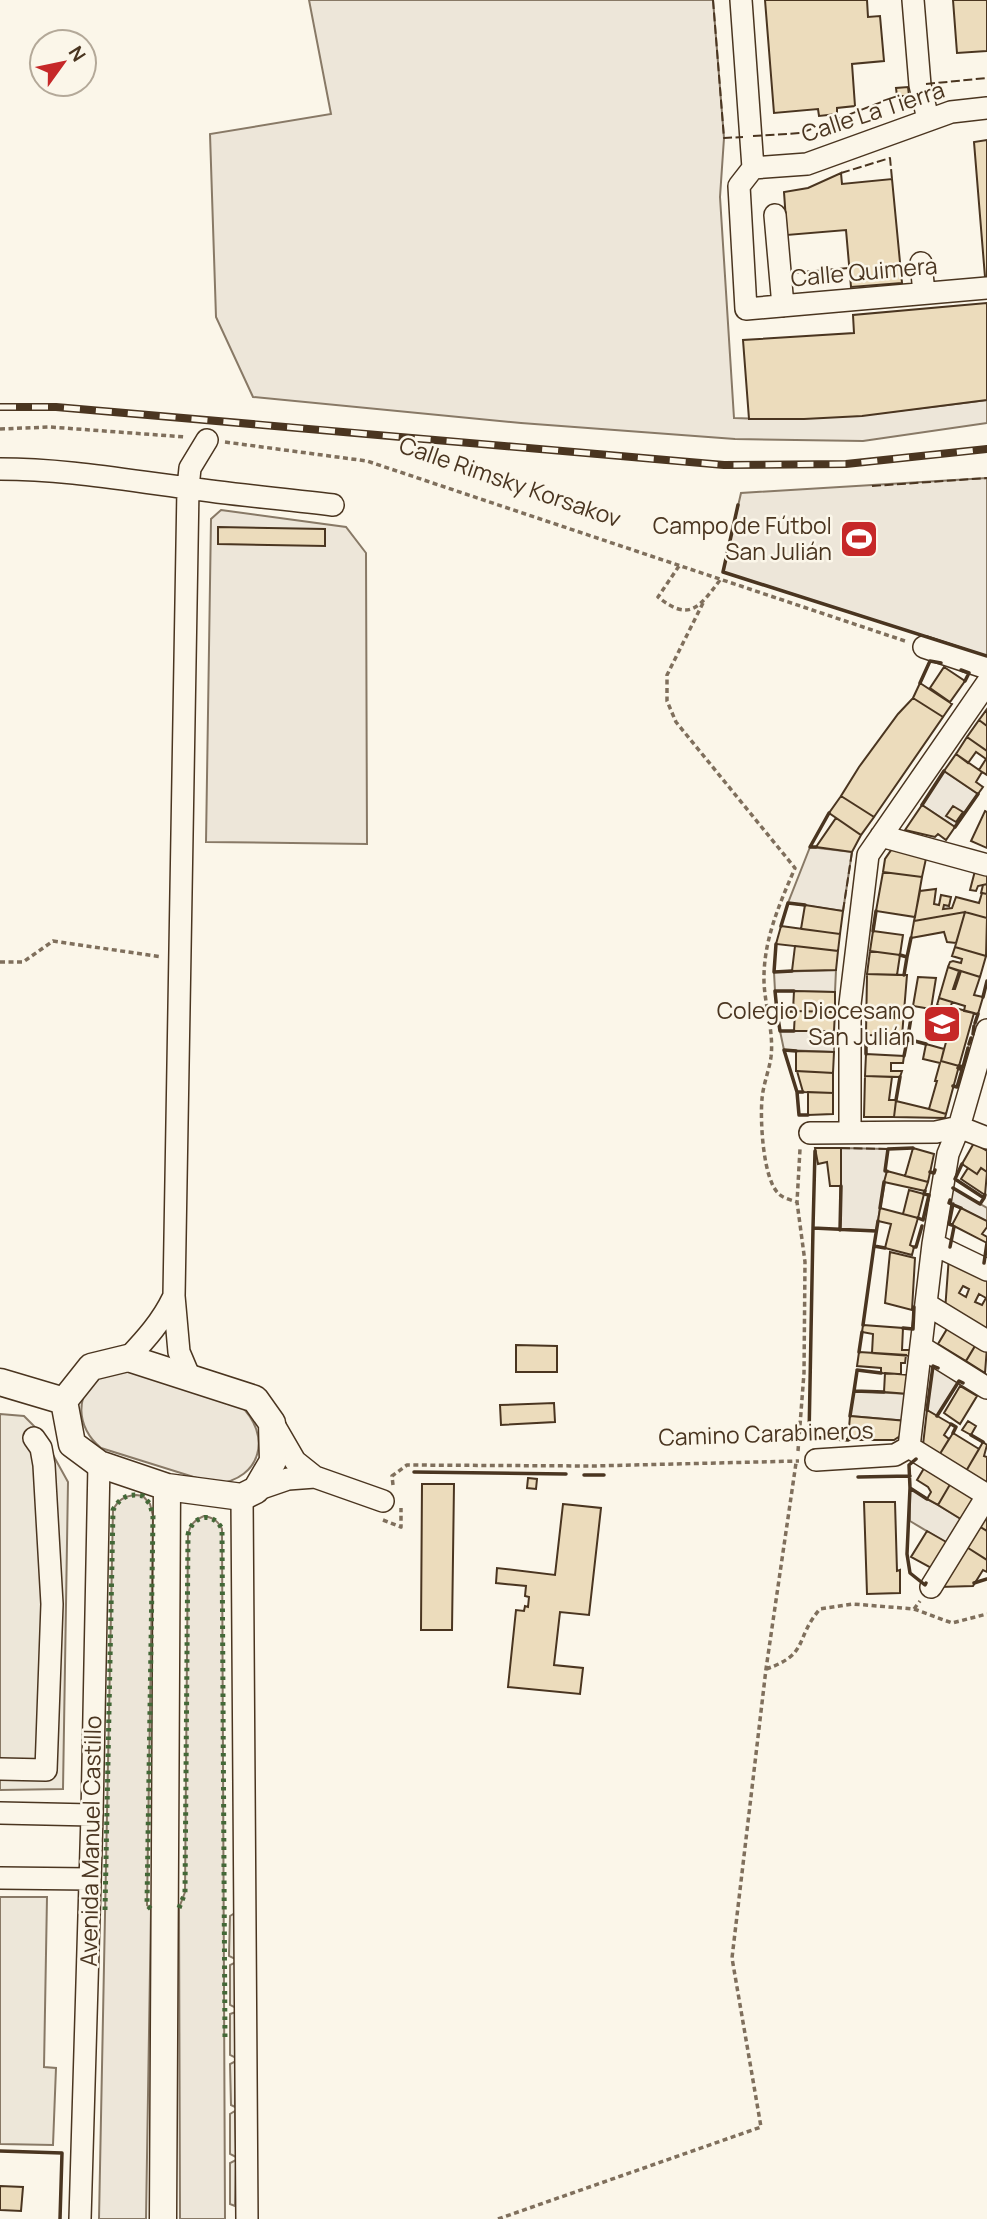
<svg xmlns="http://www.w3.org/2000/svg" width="987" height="2219" font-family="Manrope,sans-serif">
  <rect width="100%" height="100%" fill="#fbf6e9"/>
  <path fill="#ede6d9" stroke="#887966" stroke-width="2" d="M 309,0 L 713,0 L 724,138 L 720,197 L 734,418 C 821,422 901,411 987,400 L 987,423 L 863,441 L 735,439 L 521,423 L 253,397 L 216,317 L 210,134 L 331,114 Z
    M 987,478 L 987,656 L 723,572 L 741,493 Z
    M 221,510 L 346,527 L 366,553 L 367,844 L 206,842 L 211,519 Z
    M 944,771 L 978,794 L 955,827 L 922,805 Z
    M 810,847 L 852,852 L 843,911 L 788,903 Z
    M 836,970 L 835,992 L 775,991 L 774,972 Z
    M 780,1031 L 834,1031 L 834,1052 L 784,1050 Z
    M 841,1148 L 888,1149 L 885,1170 L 887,1171 L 876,1231 L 840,1230 Z
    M 953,1188 L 987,1208 L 987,1221 L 949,1203 Z
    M 933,1366 L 959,1381 L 937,1416 L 927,1410 Z
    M 130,1369 L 240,1405 C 272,1435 262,1479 216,1484 L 101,1448 C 76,1428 73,1392 103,1375 C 110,1370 122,1371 130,1369 Z
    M 854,1391 L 909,1394 L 907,1421 L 850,1416 Z
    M 910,1488 L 964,1521 L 950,1545 L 910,1521 Z
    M 136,1495 L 143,1496 L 150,1504 L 153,1516 L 147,1905 L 151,1909 L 146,2219 L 99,2219 L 113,1510 C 118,1500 124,1496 136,1495 Z
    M 204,1516 C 214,1518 218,1521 222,1529 L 225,2219 L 180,2219 L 179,1908 L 185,1892 L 188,1535 C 190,1524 195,1520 204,1516 Z"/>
  <path fill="#ede7d9" stroke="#887966" stroke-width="2" d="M 0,1414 L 24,1416 L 41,1433 L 68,1482 L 63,1789 L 0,1790 Z
    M 0,1897 L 47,1897 L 44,2067 L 56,2068 L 53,2145 L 0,2144 Z
    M 235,1913 L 235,1959 L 229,1956 L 230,1916 Z
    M 236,1962 L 236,2008 L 230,2005 L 230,1965 Z
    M 236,2012 L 236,2058 L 230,2055 L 230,2014 Z
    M 236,2061 L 235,2107 L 231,2105 L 230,2064 Z
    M 235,2111 L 236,2157 L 230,2154 L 230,2114 Z
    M 236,2160 L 235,2206 L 230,2204 L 230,2163 Z"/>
  <path fill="#ecdcbc" stroke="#4a3520" stroke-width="2" fill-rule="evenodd" d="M 765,0 L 867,0 L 868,17 L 880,16 L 884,61 L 852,64 L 855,106 L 837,108 L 837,114 L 819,116 L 818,109 L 774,113 Z
    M 953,0 L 987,0 L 987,51 L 957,53 Z
    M 908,87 L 909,96 L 897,96 L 896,88 Z
    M 987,140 L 987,277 L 985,277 L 974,142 Z
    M 841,173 L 842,184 L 892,179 L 902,283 L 851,287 L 846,230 L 787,235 L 784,192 L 808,188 Z
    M 987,303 L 987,400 L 862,416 L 804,419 L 749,419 L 743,340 L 854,333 L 853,315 Z
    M 218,527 L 325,529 L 325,546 L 218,544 Z
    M 944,667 L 965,681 L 950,702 L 930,688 Z
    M 920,683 L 952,704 L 943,717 L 913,698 Z
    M 913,698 L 943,717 L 874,817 L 841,796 L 859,767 L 898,714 Z
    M 987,709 L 987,726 L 979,720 Z
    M 979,720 L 987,726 L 987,751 L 967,737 Z
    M 967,737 L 987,751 L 987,775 L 979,770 L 986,759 L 976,752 L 968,763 L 956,754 Z
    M 956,754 L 982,772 L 976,782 L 983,787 L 978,794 L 944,771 Z
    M 841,796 L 874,817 L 861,835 L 829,813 Z
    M 922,805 L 955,827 L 946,840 L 938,834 L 935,837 L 905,830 Z
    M 953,806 L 963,812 L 956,822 L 946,816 Z
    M 985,811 L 987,812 L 987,848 L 971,841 Z
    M 836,818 L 861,835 L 852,852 L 816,847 Z
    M 894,846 L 927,854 L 922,877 L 883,872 L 885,859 Z
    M 976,867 L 987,870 L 987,884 L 978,886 L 976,891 L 970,890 Z
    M 883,872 L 922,877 L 915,917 L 876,911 Z
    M 987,884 L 987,894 L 981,893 L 983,885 Z
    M 936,889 L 934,904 L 939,905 L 941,895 L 951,897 L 949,906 L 944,905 L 943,909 L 952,908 L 956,897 L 979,903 L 982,893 L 987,894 L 987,918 L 965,912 L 914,921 L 920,891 Z
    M 805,905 L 843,911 L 840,934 L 801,929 Z
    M 965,912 L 956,943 L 947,942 L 944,932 L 911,938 L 914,921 Z
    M 965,912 L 987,918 L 986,956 L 955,947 Z
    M 781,926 L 840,934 L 838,951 L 776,944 Z
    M 873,931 L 903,935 L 900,955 L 870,951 Z
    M 795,946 L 838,951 L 836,970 L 792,971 Z
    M 955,947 L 986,956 L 980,977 L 948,967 L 950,962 L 953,961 L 961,963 L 962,959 L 952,956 Z
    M 870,951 L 900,955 L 897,975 L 867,974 Z
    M 948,967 L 959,971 L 953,989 L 955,989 L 961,971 L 980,977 L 974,995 L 983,997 L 978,1014 L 964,1011 L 965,1006 L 939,998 Z
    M 867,974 L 907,975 L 902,1036 L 866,1035 ZM 887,1008 L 894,1009 L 894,1018 L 887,1017 Z
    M 918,977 L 936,978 L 931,1009 L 913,1006 Z
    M 794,991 L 835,992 L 835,1012 L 793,1011 Z
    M 939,998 L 952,1002 L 950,1010 L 937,1005 Z
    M 955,1008 L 974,1013 L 959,1066 L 941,1061 Z
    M 795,1011 L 835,1012 L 834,1031 L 794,1031 Z
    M 926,1044 L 944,1049 L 941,1061 L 959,1066 L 946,1114 L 929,1109 L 937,1081 L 935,1081 L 940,1063 L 923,1059 Z
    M 796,1051 L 834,1052 L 833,1073 L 796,1071 Z
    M 866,1054 L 904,1056 L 903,1063 L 891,1063 L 891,1071 L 902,1071 L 900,1077 L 865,1076 Z
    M 797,1071 L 833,1073 L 833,1093 L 803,1092 Z
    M 865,1076 L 892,1077 L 889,1100 L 896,1100 L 894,1117 L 864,1117 Z
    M 808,1092 L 833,1093 L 833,1114 L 808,1115 Z
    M 896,1101 L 929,1109 L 946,1114 L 945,1118 L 894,1117 Z
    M 974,1143 L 987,1151 L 987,1172 L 981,1168 L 977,1174 L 962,1164 Z
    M 815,1148 L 841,1148 L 841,1186 L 830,1186 L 827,1162 L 818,1164 Z
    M 913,1148 L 934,1154 L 928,1182 L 905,1176 Z
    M 968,1168 L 977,1174 L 981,1168 L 987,1172 L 985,1195 L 961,1179 Z
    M 887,1171 L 928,1182 L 925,1191 L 884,1182 Z
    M 909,1190 L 924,1194 L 918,1218 L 903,1214 Z
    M 880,1208 L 918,1218 L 910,1245 L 914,1247 L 912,1255 L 885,1248 L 891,1224 L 878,1221 Z
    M 961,1208 L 987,1221 L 987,1227 L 982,1234 L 987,1237 L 987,1243 L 952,1225 Z
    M 890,1252 L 915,1258 L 912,1310 L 885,1303 Z
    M 949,1256 L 987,1276 L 987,1336 L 945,1311 ZM 963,1286 L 969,1289 L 966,1297 L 959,1293 ZM 979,1294 L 986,1298 L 982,1305 L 975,1302 Z
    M 950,1324 L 978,1341 L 966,1361 L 938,1344 Z
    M 863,1325 L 903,1328 L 902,1350 L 912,1350 L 911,1356 L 872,1353 L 873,1334 L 862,1332 Z
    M 978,1341 L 987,1347 L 985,1373 L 966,1361 Z
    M 516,1345 L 557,1346 L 557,1372 L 516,1372 Z
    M 859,1352 L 906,1355 L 905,1363 L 901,1363 L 901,1374 L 881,1373 L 881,1368 L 857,1366 Z
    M 885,1373 L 910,1375 L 909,1394 L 884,1392 Z
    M 960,1386 L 977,1396 L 960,1424 L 944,1413 Z
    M 554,1403 L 555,1422 L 501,1425 L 500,1405 Z
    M 927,1410 L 951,1424 L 944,1435 L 949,1439 L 938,1457 L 923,1445 Z
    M 850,1416 L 907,1421 L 903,1434 L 894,1440 L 848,1440 Z
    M 968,1421 L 976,1426 L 971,1435 L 962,1430 Z
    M 953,1433 L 979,1449 L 965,1473 L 938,1457 Z
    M 983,1442 L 987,1445 L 984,1456 L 987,1457 L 987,1482 L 985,1486 L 965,1473 Z
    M 926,1465 L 952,1481 L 938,1505 L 927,1499 L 931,1492 L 928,1487 L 917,1480 Z
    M 528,1478 L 537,1479 L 536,1489 L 527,1488 Z
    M 952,1481 L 979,1497 L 964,1521 L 938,1505 Z
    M 422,1484 L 454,1484 L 452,1630 L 421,1630 Z
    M 864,1502 L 895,1502 L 897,1571 L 900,1570 L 900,1593 L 867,1594 Z
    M 563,1504 L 601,1508 L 589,1615 L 560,1612 L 554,1665 L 583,1668 L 580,1694 L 508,1687 L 516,1610 L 524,1611 L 525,1606 L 528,1607 L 529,1597 L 525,1596 L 526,1586 L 496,1583 L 497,1568 L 555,1575 Z
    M 987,1508 L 987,1531 L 977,1525 Z
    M 977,1525 L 987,1531 L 987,1560 L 965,1546 Z
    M 927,1531 L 948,1543 L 933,1569 L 911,1557 Z
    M 965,1546 L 987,1560 L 987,1572 L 983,1570 L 973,1586 L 940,1587 Z
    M 0,2186 L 23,2187 L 21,2211 L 0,2210 Z"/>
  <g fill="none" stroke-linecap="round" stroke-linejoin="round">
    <defs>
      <path id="minor" d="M 741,0 L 753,168
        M 913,0 L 920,85 L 928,119
        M 987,108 L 951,112 L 807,164 L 753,168 L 739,186 L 746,309 L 987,288
        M 775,215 L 783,306
        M 921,263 L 924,293
        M 0,469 C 64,469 125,480 188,488 C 236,495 285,499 333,505
        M 924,647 L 987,668
        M 881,836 L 987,865
        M 959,1127 L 987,1138
        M 850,1132 L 850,1004 L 868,855 L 987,683
        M 810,1133 L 936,1132 L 959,1127
        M 933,1244 L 987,1270
        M 926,1304 L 987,1341
        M 921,1347 L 987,1388
        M 128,1358 C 146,1339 162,1321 173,1298
        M 190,1378 L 179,1352 L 174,1296 L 188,488 L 190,468 L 207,440
        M 273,1423 L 295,1461 L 315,1477 L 383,1501
        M 909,1447 L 987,1495
        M 816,1460 L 895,1455 L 909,1447 L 933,1244 L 948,1154 L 959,1127 L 987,1030
        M 256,1490 L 288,1479 L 315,1477
        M 242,1497 L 247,2219
        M 931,1587 L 987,1496
        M 0,1769 L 46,1770 L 52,1604 L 44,1465 L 41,1448 L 34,1438
        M 0,1813 L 92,1815
        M 0,1878 L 90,1879
        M 80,2219 L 92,1815 L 99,1464"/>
      <path id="major" d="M 128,1358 L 255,1399 L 272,1423 L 273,1461 L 256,1490 L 242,1497 L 167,1487 L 99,1464 L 72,1444 L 64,1401 L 91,1367 Z
        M 0,1382 L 64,1401
        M 163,2219 L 167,1487"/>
    </defs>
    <use href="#minor" stroke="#4a3520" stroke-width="24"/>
    <use href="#major" stroke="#4a3520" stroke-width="29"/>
    <path stroke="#7f6f5c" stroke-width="3.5" stroke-dasharray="5 3.5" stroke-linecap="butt" d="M 0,429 L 50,427 L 186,437
      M 225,442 L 367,461 L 908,642
      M 679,566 L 658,597 C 689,622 699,608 720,580
      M 703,603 L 667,675 L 667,701 L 676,722 L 795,868 C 779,905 763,941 764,982 C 765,1007 774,1032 771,1057 C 769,1071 763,1085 762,1099 C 760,1121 763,1178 778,1193 C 782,1198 791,1200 797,1202
      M 0,962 L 23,962 L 53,941 L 162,957
      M 798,1451 L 804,1373 L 805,1262 L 797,1202 L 800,1149
      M 393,1485 L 392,1476 L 407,1465 L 592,1466 L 799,1461
      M 383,1520 L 401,1527 L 401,1508
      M 914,1609 L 952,1623 L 987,1614
      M 766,1669 C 810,1654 794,1639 820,1609 L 853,1604 L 914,1609 L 920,1601
      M 498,2219 L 761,2127 L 732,1958 L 766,1669 L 796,1463"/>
    <use href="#minor" stroke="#fbf6e9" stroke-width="21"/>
    <use href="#major" stroke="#fbf6e9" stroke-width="26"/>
    <defs>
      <path id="rail" d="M 0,407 L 56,407 L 724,465 L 846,464 L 987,449"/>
    </defs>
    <use href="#rail" stroke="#4a3520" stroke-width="8"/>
    <use href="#rail" stroke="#fbf6e9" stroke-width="5" stroke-dasharray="16" stroke-linecap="butt"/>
    <path stroke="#436837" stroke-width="5" stroke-dasharray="3.5 5" stroke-linecap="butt" d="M 179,1908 L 185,1893 L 188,1535 C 192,1515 213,1511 222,1529 L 225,2042
      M 105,1910 L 113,1510 C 120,1497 129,1493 143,1496 L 150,1504 L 153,1516 L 147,1905 L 151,1909"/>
    <path stroke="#4a3520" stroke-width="2" stroke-dasharray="9 3.5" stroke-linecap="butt" d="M 713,0 L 724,138 L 743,137
      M 926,84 L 987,78
      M 753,136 L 801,133 L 897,96
      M 841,173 L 890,158 L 892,179
      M 790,273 L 849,268
      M 872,486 L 987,478
      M 843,911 L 852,852
      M 841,1148 L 888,1149"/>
    <path stroke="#4a3520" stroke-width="3.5" d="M 738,505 L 723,572 L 987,656
      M 961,670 L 969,673 L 965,681
      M 920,683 L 930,661 L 941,663
      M 922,805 L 944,771
      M 955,827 L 978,794
      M 816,847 L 810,847 L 829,813
      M 781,926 L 788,903 L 805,905
      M 873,931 L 876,911
      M 776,944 L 774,972 L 792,971
      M 900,955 L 907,957 L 911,938
      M 904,975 L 907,957
      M 983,997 L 987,981
      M 777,1011 L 780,1031 L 794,1031
      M 793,1011 L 777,1011 L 775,991 L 794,991
      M 975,1023 L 978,1014
      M 973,1034 L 974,1026
      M 902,1036 L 908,1036 L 913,1006
      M 907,1039 L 926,1044
      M 969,1044 L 971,1038
      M 796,1051 L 784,1050 L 797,1092 L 803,1092
      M 866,1054 L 866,1035
      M 904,1056 L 908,1036
      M 959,1066 L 963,1067 L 968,1048
      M 953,1086 L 957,1087 L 962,1070 L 958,1068
      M 797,1092 L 799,1115 L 808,1115
      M 896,1100 L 900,1077
      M 962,1164 L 955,1179 L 984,1198 L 985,1195
      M 887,1171 L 885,1171 L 888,1149 L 913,1148
      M 930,1172 L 934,1173 L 935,1170
      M 953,1188 L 980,1204 L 984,1198
      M 950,1200 L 949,1203 L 961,1208
      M 880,1208 L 884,1182
      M 918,1218 L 923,1220 L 929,1195 L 924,1194 L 925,1191
      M 878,1221 L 874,1246 L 885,1248
      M 952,1225 L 949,1224 L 953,1204
      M 813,1228 L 815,1151
      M 840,1230 L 841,1186
      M 914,1247 L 916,1247 L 922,1226
      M 950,1247 L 954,1227
      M 984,1263 L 987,1243
      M 863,1325 L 874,1246
      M 903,1328 L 913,1329 L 914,1307
      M 859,1352 L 862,1332
      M 857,1370 L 881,1373
      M 857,1371 L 854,1391 L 884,1392
      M 927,1410 L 933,1366 L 938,1368
      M 850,1416 L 854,1391
      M 937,1416 L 959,1381 L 963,1383
      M 951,1424 L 956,1427 L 953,1433
      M 971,1435 L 983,1442
      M 848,1440 L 809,1437 L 813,1228 L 876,1231
      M 916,1459 L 909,1465 L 910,1488 L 927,1499
      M 414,1472 L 566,1474
      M 584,1475 L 604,1475
      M 858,1477 L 910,1476
      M 910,1488 L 907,1554 L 910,1573 L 925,1585 L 926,1583
      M 974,1583 L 987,1579
      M 0,2151 L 62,2153 L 60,2219"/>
  </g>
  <defs>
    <symbol id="stadium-square" viewBox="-11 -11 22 22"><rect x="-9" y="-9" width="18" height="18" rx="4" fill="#c62828" stroke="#fbf6e9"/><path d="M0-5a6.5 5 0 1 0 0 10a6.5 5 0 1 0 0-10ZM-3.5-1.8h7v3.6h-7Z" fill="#fff"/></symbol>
    <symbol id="school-square" viewBox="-11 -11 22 22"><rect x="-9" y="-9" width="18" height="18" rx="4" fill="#c62828" stroke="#fbf6e9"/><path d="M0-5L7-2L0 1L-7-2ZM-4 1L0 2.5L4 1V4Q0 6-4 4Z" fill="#fff"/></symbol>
  </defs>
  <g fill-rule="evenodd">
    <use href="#stadium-square" x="837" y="517" width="44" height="44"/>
    <use href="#school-square" x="920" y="1002" width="44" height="44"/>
  </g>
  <g text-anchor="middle" stroke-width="5" stroke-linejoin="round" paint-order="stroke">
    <g font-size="23" fill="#4a3520" stroke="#fbf6e9">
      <text transform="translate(873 112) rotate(-18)" y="8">Calle La Tierra</text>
      <text transform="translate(864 272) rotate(-5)" y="8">Calle Quimera</text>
      <text transform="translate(510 482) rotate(19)" y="8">Calle Rimsky Korsakov</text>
      <text transform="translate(766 1434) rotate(-2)" y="8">Camino Carabineros</text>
      <text transform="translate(91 1841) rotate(-89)" y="8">Avenida Manuel Castillo</text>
    </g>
    <g font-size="23" fill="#4a3520" stroke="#fbf6e9" text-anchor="end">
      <text x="832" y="534">Campo de Fútbol<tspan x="832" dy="26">San Julián</tspan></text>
      <text x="915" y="1019">Colegio Diocesano<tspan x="915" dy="26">San Julián</tspan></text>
    </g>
  </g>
  <g transform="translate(63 63) rotate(57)"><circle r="33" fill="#fbf6e9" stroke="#b4a999" stroke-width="2"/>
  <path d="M0-5L12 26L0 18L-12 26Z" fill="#c62828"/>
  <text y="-10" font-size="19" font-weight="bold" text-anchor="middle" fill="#4a3520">N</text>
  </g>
</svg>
